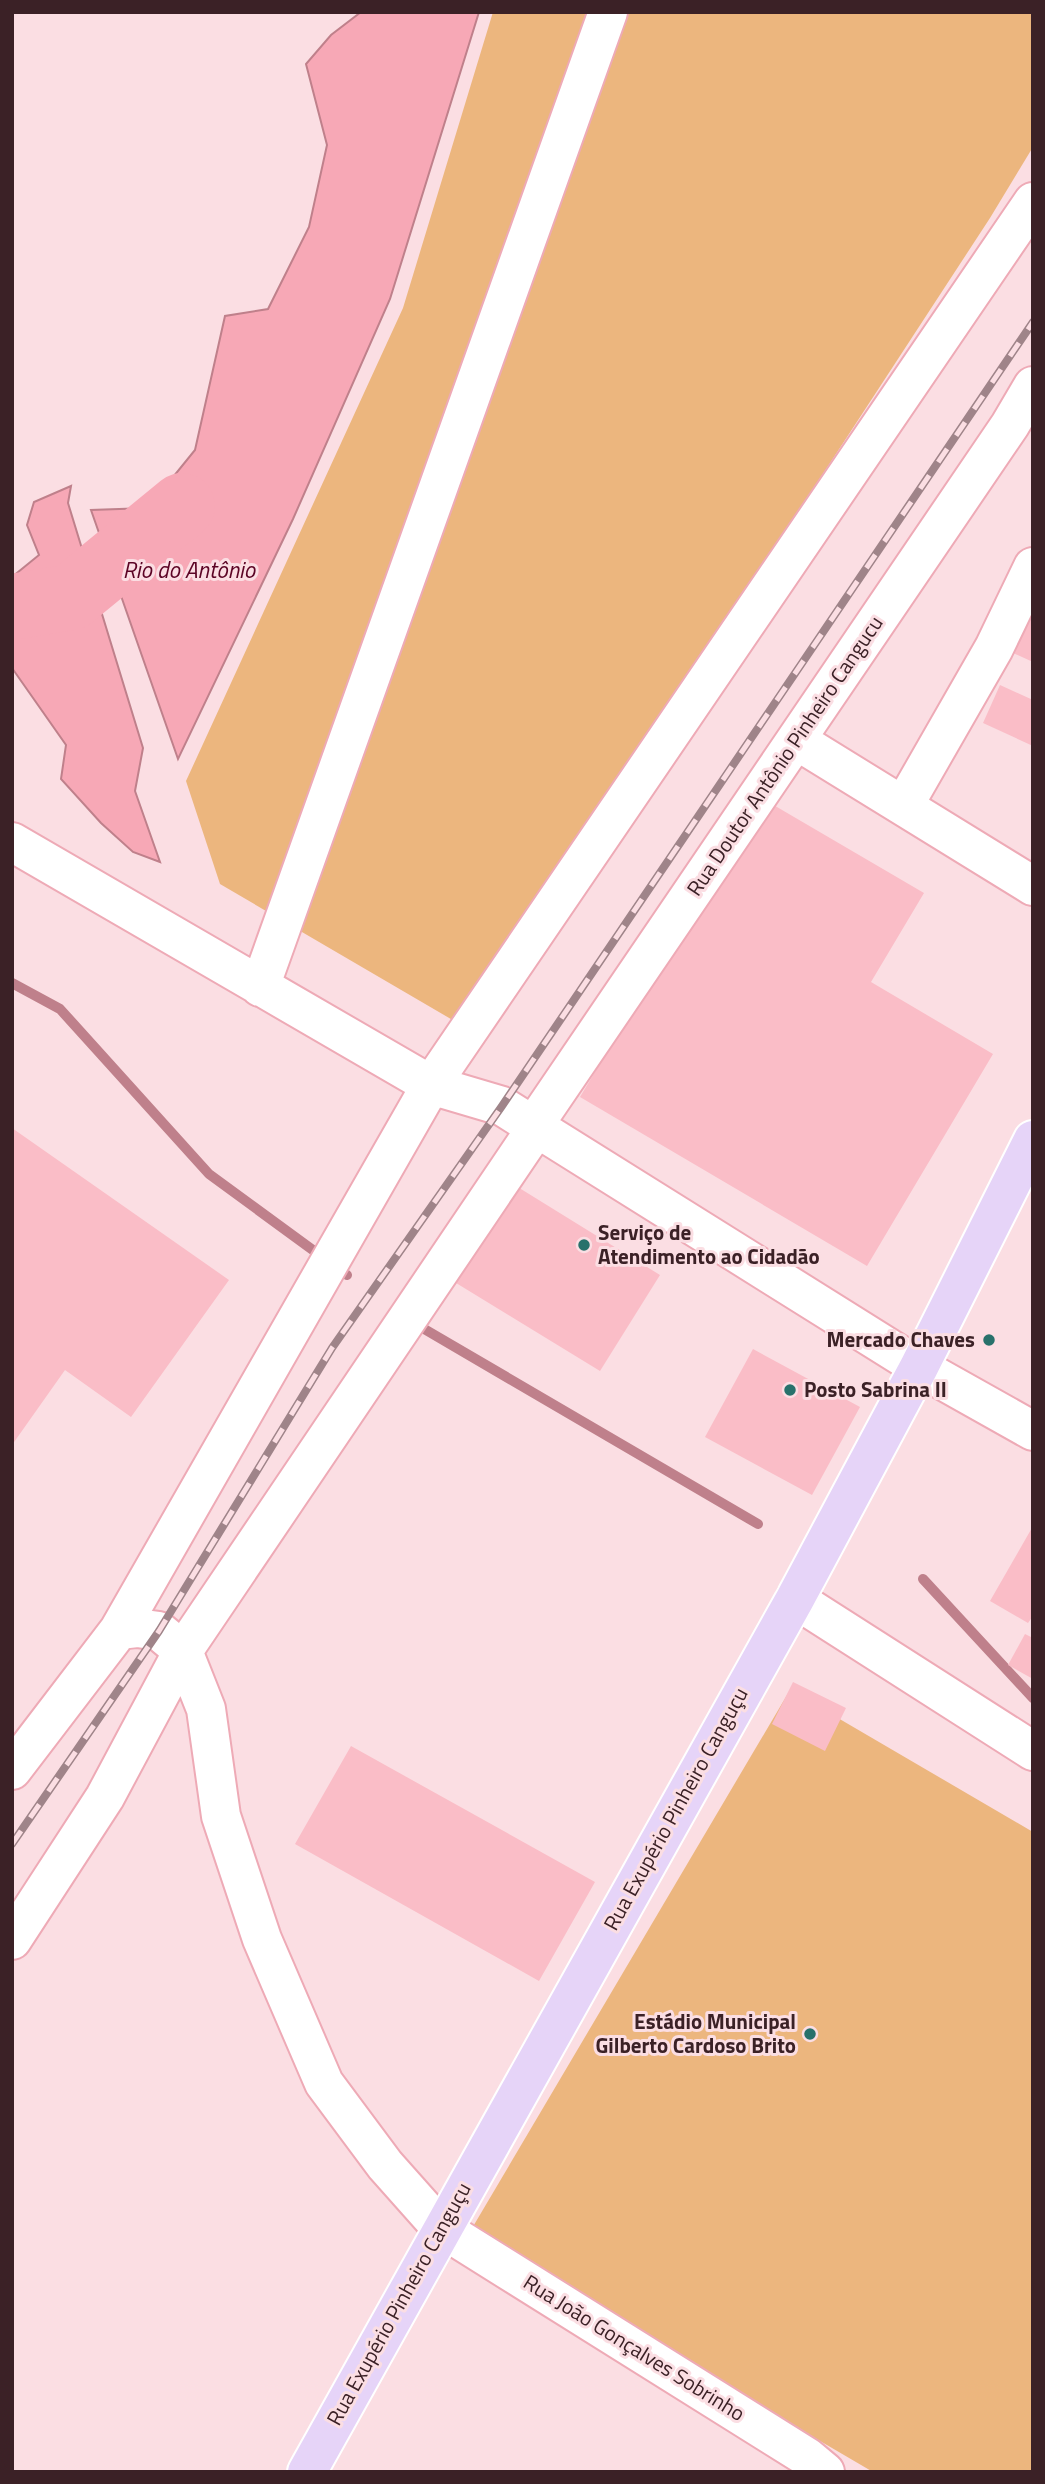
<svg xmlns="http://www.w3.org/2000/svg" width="1045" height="2484" font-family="'Titillium Web',sans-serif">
  <rect width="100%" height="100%" fill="#fbdee3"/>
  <path fill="#ecb67e" d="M 493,12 L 1033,12 L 1033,147 L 990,218 L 501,967 L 456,1022 L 220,884 L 186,781 L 403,308 Z
    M 790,1690 L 1033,1832 L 1033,2472 L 873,2472 L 468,2235 Z"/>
  <path fill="#f7a8b6" stroke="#bf808b" stroke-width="2" d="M 361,12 L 479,12 L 390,299 L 293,519 L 178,759 L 91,510 L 148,508 L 195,450 L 225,316 L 268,309 L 309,227 L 327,145 L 306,64 L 331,35 Z
    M 71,486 L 68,503 L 143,748 L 135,791 L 160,862 L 133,852 L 101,823 L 61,779 L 66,745 L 12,668 L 12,577 L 39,555 L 27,525 L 34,502 Z"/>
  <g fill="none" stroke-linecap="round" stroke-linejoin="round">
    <path stroke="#bf808b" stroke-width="10" d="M 12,983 L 60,1009 L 209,1174 L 347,1275
      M 414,1323 L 758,1524
      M 923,1579 L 1033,1698"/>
    <path stroke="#f7a8b6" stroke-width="66" d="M 12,607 L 71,597 L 182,506"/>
  </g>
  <path fill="#fabdc7" d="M 1033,608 L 1033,662 L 1011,652 Z
    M 1000,685 L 1033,700 L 1033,746 L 983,723 Z
    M 760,797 L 924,893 L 871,982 L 993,1054 L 867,1266 L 580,1097 Z
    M 12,1128 L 229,1280 L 131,1417 L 65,1370 L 12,1445 Z
    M 503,1178 L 660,1275 L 600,1371 L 443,1275 Z
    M 753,1349 L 860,1407 L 812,1495 L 705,1437 Z
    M 1033,1526 L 1033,1616 L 1028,1623 L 990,1601 Z
    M 1025,1634 L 1033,1638 L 1033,1679 L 1008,1665 Z
    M 793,1682 L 846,1708 L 825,1751 L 772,1724 Z
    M 351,1746 L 595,1882 L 539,1981 L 295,1844 Z"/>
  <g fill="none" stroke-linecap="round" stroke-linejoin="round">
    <defs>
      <path id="minor" d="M 796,740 L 1033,886
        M 904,805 L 994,648 L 1033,567
        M 12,842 L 431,1085 L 502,1106 L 919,1367 L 1033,1431
        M 260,987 L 608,12
        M 795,1599 L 1033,1751
        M 119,1630 L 137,1628 L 159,1631 L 183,1651 L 206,1709 L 221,1816 L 262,1939 L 324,2083 L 385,2165 L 441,2228 L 807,2457 L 825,2472
        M 12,1770 L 119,1630 L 431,1085 L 1033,202
        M 12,1940 L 105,1797 L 183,1651 L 537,1127 L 538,1119 L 1010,425 L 1033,386"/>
      <path id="major" d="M 307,2472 L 795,1599 L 919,1367 L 1033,1140"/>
    </defs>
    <use href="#minor" stroke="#eeaab6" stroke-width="42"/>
    <use href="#major" stroke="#fff" stroke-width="42"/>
    <use href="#minor" stroke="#fff" stroke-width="38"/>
    <use href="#major" stroke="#e6d4f8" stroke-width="38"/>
    <defs>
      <path id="rail" d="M 12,1844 L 159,1631 L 332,1348 L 502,1106 L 1033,322"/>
    </defs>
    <use href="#rail" stroke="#9f8489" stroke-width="8"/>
    <use href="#rail" stroke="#fbdee3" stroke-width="5" stroke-dasharray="16" stroke-linecap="butt"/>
  </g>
  <g fill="#28716b" stroke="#fbdee3" stroke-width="2.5">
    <circle cx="584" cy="1245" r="7"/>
    <circle cx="989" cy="1340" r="7"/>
    <circle cx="790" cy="1390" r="7"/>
    <circle cx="810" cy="2034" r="7"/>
  </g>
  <g text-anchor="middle" stroke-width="6" stroke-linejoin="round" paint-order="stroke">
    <g font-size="21" fill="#3b2126" stroke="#fbdee3">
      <text transform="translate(785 756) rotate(-56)" y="7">Rua Doutor Antônio Pinheiro Cangucu</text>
      <text transform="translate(676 1809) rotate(-61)" y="7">Rua Exupério Pinheiro Canguçu</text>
      <text transform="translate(399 2304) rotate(-61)" y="7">Rua Exupério Pinheiro Canguçu</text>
      <text transform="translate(634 2348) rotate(32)" y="7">Rua João Gonçalves Sobrinho</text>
    </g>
    <g font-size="21" font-weight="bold" fill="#3b2126" stroke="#fbdee3" text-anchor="start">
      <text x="598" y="1240">Serviço de<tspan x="598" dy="24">Atendimento ao Cidadão</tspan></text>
      <text x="975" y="1347" text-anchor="end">Mercado Chaves</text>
      <text x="804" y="1397">Posto Sabrina II</text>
      <text x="796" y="2029" text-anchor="end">Estádio Municipal<tspan x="796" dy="24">Gilberto Cardoso Brito</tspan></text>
    </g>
    <g font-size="23" font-style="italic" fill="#5c0425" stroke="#fbdee3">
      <text x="189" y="578">Rio do Antônio</text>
    </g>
  </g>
  <rect width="1045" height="2484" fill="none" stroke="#3b2126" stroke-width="28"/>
</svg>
